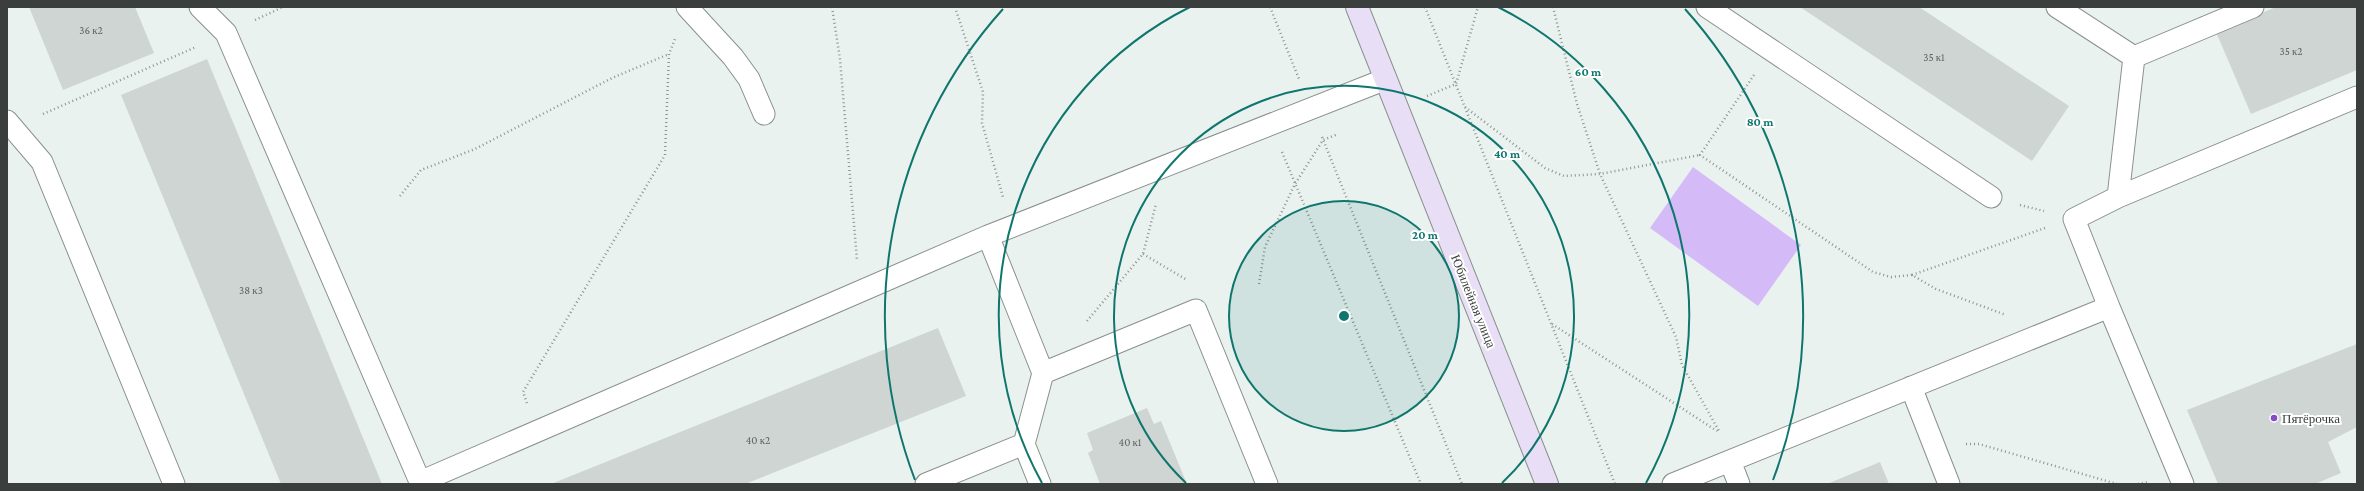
<svg xmlns="http://www.w3.org/2000/svg" width="2364" height="491" font-family="'Crimson Pro',serif">
  <rect width="100%" height="100%" fill="#eaf2ef"/>
  <path fill="#d4bbf8" d="M 1693,167 L 1801,245 L 1758,306 L 1650,228 Z"/>
  <path fill="#ced5d2" d="M 29,7 L 135,7 L 154,53 L 63,90 Z
    M 1800,7 L 1919,7 L 2069,106 L 2032,161 Z
    M 2276,7 L 2357,7 L 2357,70 L 2251,114 L 2216,32 Z
    M 207,59 L 382,484 L 281,484 L 121,95 Z
    M 938,328 L 966,396 L 745,484 L 551,484 Z
    M 2357,344 L 2357,427 L 2328,442 L 2341,473 L 2315,484 L 2218,484 L 2187,410 Z
    M 1147,408 L 1154,424 L 1161,421 L 1187,484 L 1100,484 L 1088,453 L 1093,450 L 1087,433 Z
    M 1880,462 L 1889,484 L 1827,484 Z"/>
  <g fill="none" stroke-linecap="round" stroke-linejoin="round">
    <defs>
      <path id="lane" d="M 200,7 L 226,33 L 421,484
        M 687,7 L 733,57 L 749,79 L 764,114
        M 1707,7 L 1991,197
        M 2057,7 L 2134,57 L 2253,7
        M 7,121 L 42,162 L 174,484
        M 2118,197 L 2357,97
        M 988,236 L 1043,373 L 1024,444 L 1040,484
        M 2109,307 L 2183,484
        M 1043,373 L 1196,310 L 1267,484
        M 1911,387 L 1949,484
        M 1730,461 L 1739,484
        M 420,482 L 988,236 L 1386,79
        M 926,484 L 1024,444
        M 1673,484 L 2109,307 L 2074,219 L 2118,197 L 2134,57"/>
      <path id="secondary" d="M 1357,7 L 1547,484"/>
    </defs>
    <use href="#lane" stroke="#89908d" stroke-width="23"/>
    <use href="#secondary" stroke="#89908d" stroke-width="24"/>
    <path stroke="#8e9492" stroke-width="2.5" stroke-dasharray="1 3" stroke-linecap="butt" d="M 832,7 L 840,59 L 857,260
      M 955,7 L 983,92 L 982,123 L 1003,197
      M 1270,7 L 1299,79
      M 1425,7 L 1615,484
      M 1553,7 L 1577,104 L 1600,174 L 1676,337 L 1682,365 L 1719,431
      M 255,20 L 283,7
      M 1754,75 L 1700,155 L 1873,272 L 1891,277 L 1912,275 L 1936,289 L 2006,315
      M 1427,96 L 1456,84 L 1478,7
      M 1465,107 L 1545,168 L 1564,176 L 1600,174 L 1700,155
      M 43,114 L 196,47
      M 1322,137 L 1462,484
      M 1282,152 L 1421,484
      M 400,196 L 421,170 L 475,149 L 612,78 L 669,54
      M 2020,205 L 2044,211
      M 1143,254 L 1187,280
      M 1912,275 L 2045,228
      M 1259,284 L 1265,247 L 1295,184 L 1323,140 L 1338,134
      M 1087,321 L 1143,254 L 1156,204
      M 1552,324 L 1717,431
      M 527,403 L 523,392 L 665,155 L 669,54 L 675,39
      M 1966,444 L 1979,444 L 2117,484
      M 2138,484 L 2148,482"/>
    <use href="#lane" stroke="#fff" stroke-width="21"/>
    <use href="#secondary" stroke="#e8def6" stroke-width="22"/>
  </g>
  <circle cx="1344" cy="316" r="115" fill="#0f766e" fill-opacity=".12"/>
  <g fill="none" stroke="#0f766e" stroke-width="2">
    <circle cx="1344" cy="316" r="115"/>
    <path d="M1186 483A230 230 0 1 1 1502 483"/>
    <path d="M1042 483A345 345 0 0 1 1190 7M1498 7A345 345 0 0 1 1646 483"/>
    <path d="M915 480A459 459 0 0 1 1003 9M1685 9A459 459 0 0 1 1773 480"/>
  </g>
  <circle fill="#854cc3" stroke="#fff" stroke-width="1.5" cx="2274" cy="418" r="4"/>
  <g text-anchor="middle" stroke-width="4" stroke-linejoin="round" paint-order="stroke">
    <g font-size="11" fill="#5f6462">
      <text x="91" y="34">36 к2</text>
      <text x="2291" y="55">35 к2</text>
      <text x="1934" y="61">35 к1</text>
      <text x="251" y="294">38 к3</text>
      <text x="758" y="444">40 к2</text>
      <text x="1130" y="446">40 к1</text>
    </g>
    <g font-size="13" fill="#3a3e3c" stroke="#fff">
      <text transform="translate(1474 301) rotate(68)" y="5">Юбилейная улица</text>
    </g>
    <g font-size="13" fill="#3a3e3c" stroke="#fff" text-anchor="start">
      <text x="2282" y="423">Пятёрочка</text>
    </g>
  </g>
  <circle cx="1344" cy="316" r="6" fill="#0f766e" stroke="#fff" stroke-width="2"/>
  <g font-size="12" text-anchor="middle" font-weight="bold" fill="#0f766e" stroke="#fff" stroke-width="4" stroke-linejoin="round" paint-order="stroke">
    <text x="1588" y="76">60 m</text>
    <text x="1760" y="126">80 m</text>
    <text x="1507" y="158">40 m</text>
    <text x="1425" y="239">20 m</text>
  </g>
  <rect width="2364" height="491" fill="none" stroke="#3a3e3c" stroke-width="16"/>
</svg>
